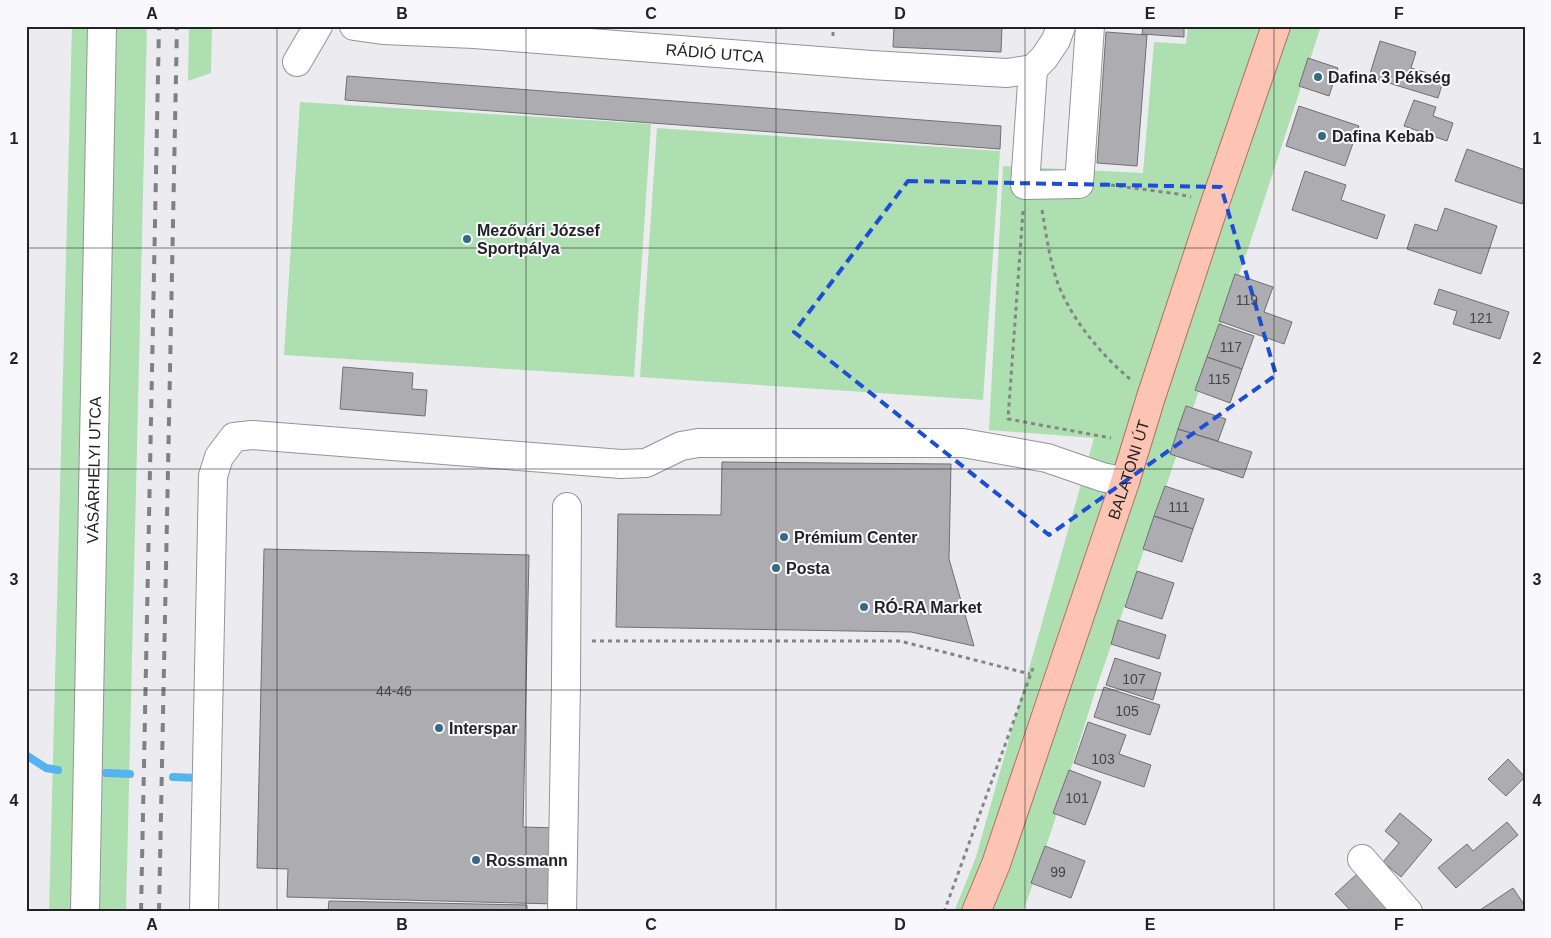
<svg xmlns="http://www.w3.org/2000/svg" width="1551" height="938" font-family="Arial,sans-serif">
  <rect width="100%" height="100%" fill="#ececf0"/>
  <path fill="#aedfb1" d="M 72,26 L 147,26 L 126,912 L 49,912 Z
    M 189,26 L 212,26 L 211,73 L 188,81 Z
    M 1188,26 L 1321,26 L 1250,243 L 1095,692 L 1052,829 L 1023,912 L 954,912 L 976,857 L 1094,438 L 989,430 L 1003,166 L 1143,173 L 1154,42 L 1186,44 Z
    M 300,102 L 651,124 L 634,377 L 284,355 Z
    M 657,128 L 1000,151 L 983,400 L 640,377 Z"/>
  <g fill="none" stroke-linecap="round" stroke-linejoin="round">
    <path stroke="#54b3f1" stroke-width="8" d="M 26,755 L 46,768 L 58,770
      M 106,773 L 130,774
      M 173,777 L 198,778"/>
  </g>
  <path fill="#adadb1" stroke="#707073" d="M 894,26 L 1002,26 L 1001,52 L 893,47 Z
    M 1143,26 L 1184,26 L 1184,37 L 1142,34 Z
    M 1106,32 L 1147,35 L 1137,166 L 1097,163 Z
    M 1380,41 L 1416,52 L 1411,68 L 1444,78 L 1438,98 L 1369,77 Z
    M 1308,58 L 1338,68 L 1329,96 L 1299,86 Z
    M 347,76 L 1001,126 L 1000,149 L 345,100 Z
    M 1414,100 L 1436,107 L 1433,116 L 1453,123 L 1447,141 L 1404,126 Z
    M 1299,106 L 1359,126 L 1345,166 L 1286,146 Z
    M 1467,149 L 1525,170 L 1525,196 L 1522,204 L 1455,181 Z
    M 1305,171 L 1346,185 L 1341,200 L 1385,215 L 1377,239 L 1292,210 Z
    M 1445,208 L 1497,226 L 1481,274 L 1407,249 L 1415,224 L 1437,231 Z
    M 1235,274 L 1273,287 L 1264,312 L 1292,322 L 1284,344 L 1219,321 Z
    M 1439,289 L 1509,312 L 1500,339 L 1453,324 L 1457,311 L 1434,304 Z
    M 1219,324 L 1254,336 L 1242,369 L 1207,357 Z
    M 1207,357 L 1242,369 L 1230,403 L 1195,390 Z
    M 343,367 L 413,373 L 412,389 L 427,390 L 425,416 L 340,409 Z
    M 1186,406 L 1226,419 L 1218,441 L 1178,429 Z
    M 1178,429 L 1252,452 L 1243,478 L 1170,454 Z
    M 722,462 L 951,464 L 949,559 L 974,646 L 911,632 L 616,627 L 618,514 L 721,515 Z
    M 1165,486 L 1204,499 L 1193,529 L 1154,516 Z
    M 1154,516 L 1193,529 L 1182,562 L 1143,549 Z
    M 264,549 L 529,555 L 523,827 L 558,828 L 556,904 L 287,897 L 288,869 L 257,868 Z
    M 1137,571 L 1174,583 L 1162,619 L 1125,607 Z
    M 1118,620 L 1166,635 L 1159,659 L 1111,644 Z
    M 1115,658 L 1161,673 L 1153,700 L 1106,685 Z
    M 1104,687 L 1160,705 L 1150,735 L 1094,717 Z
    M 1088,722 L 1126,735 L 1119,754 L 1151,765 L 1144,787 L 1074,763 Z
    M 1508,759 L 1525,777 L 1506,796 L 1488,779 Z
    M 1069,770 L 1101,782 L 1085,825 L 1053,813 Z
    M 1400,813 L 1432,840 L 1401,877 L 1383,862 L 1399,843 L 1385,831 Z
    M 1507,822 L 1518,835 L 1456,888 L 1438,868 L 1467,844 L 1473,851 Z
    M 1045,846 L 1085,861 L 1071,898 L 1031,883 Z
    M 1357,874 L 1392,912 L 1352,912 L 1335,894 Z
    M 1513,888 L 1525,906 L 1525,909 L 1520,912 L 1477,912 Z
    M 329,901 L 527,905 L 527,912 L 328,912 Z"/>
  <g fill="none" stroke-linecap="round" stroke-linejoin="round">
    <defs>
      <g id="minor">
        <path id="s1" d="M 354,26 L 383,30 L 474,34 L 871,65 L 1007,73 L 1033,69 L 1044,58 L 1056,40 L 1061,26"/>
        <path d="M 297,62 L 318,26"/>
        <path d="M 1033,69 L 1025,185 L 1079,184 L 1090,26"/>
        <path d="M 1362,859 L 1408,912"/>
        <path id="s2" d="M 85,912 L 102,26"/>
        <path d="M 204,912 L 213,476 L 219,457 L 234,437 L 252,435 L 621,464 L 646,463 L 681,446 L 698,443 L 963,443 L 1047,458 L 1102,477 L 1125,482"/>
        <path d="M 562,912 L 566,683 L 567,507"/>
      </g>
      <g id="major">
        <path id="s3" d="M 976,912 L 996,864 L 1125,482 L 1151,397 L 1215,203 L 1276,26"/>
      </g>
    </defs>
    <use href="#minor" stroke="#949498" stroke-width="30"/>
    <use href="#major" stroke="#b07260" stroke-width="30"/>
    <path stroke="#848587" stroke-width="3" stroke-dasharray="4 4" stroke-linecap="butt" d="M 833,36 L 833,26
      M 1103,184 L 1178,194 L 1191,197
      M 1042,210 C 1046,233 1049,256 1056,278 C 1068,315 1100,354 1130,379
      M 1023,211 L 1008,419 L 1111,438
      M 592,641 L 900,641 L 1030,674
      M 944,912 L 1033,668"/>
    <use href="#minor" stroke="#fff" stroke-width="28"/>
    <use href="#major" stroke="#fdc4b3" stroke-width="28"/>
    <path stroke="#808183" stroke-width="4" stroke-dasharray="9 9" stroke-linecap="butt" d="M 141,912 L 159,26
      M 159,912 L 177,26"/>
  </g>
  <path fill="none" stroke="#1d4ed8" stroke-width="4" stroke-dasharray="10 6" stroke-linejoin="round" d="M 908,181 L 1221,187 L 1276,375 L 1049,535 L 794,332 Z"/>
  <path fill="none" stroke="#222324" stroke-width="1" stroke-opacity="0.55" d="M 277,26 L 277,912M 526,26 L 526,912M 776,26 L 776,912M 1025,26 L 1025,912M 1274,26 L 1274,912M 26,248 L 1525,248M 26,469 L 1525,469M 26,690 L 1525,690"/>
  <g fill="#346a85" stroke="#f9f9fd" stroke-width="2">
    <circle cx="1318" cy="77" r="5"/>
    <circle cx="1322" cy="136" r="5"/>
    <circle cx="467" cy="239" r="5"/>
    <circle cx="784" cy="537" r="5"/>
    <circle cx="776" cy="568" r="5"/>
    <circle cx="864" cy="607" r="5"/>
    <circle cx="439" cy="728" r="5"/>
    <circle cx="476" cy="860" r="5"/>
  </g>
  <g text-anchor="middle" stroke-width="4" stroke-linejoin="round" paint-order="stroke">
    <g font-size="14" fill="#454647">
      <text x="1247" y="305">119</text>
      <text x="1481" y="323">121</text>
      <text x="1231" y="352">117</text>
      <text x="1219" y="384">115</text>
      <text x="1179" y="512">111</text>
      <text x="1134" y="684">107</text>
      <text x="394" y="696">44-46</text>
      <text x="1127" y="716">105</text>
      <text x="1103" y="764">103</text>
      <text x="1077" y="803">101</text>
      <text x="1058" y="877">99</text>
    </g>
    <g font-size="16" fill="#222324" stroke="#f9f9fd">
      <text dy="6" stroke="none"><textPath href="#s1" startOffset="362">RÁDIÓ UTCA</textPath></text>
      <text dy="6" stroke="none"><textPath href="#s2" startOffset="442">VÁSÁRHELYI UTCA</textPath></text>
      <text dy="6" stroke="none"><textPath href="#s3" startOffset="468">BALATONI ÚT</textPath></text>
    </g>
    <g font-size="16" font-weight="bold" fill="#222324" stroke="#f9f9fd" text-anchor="start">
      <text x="1328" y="83">Dafina 3 Pékség</text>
      <text x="1332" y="142">Dafina Kebab</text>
      <text x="477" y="236">Mezővári József<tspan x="477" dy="18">Sportpálya</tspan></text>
      <text x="794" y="543">Prémium Center</text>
      <text x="786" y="574">Posta</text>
      <text x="874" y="613">RÓ-RA Market</text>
      <text x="449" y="734">Interspar</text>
      <text x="486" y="866">Rossmann</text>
    </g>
  </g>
  <rect width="1551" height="938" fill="none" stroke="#f9f9fd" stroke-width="55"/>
  <rect x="28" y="28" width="1496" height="882" fill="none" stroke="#222324" stroke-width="2"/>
  <g font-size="16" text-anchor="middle" font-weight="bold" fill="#222324">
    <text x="152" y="19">A</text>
    <text x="402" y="19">B</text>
    <text x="651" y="19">C</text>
    <text x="900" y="19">D</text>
    <text x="1150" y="19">E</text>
    <text x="1399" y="19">F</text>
    <text x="14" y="144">1</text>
    <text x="1537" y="144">1</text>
    <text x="14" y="364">2</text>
    <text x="1537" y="364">2</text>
    <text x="14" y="585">3</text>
    <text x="1537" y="585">3</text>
    <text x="14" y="806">4</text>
    <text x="1537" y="806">4</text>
    <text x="152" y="930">A</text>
    <text x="402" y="930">B</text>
    <text x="651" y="930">C</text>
    <text x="900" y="930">D</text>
    <text x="1150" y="930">E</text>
    <text x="1399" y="930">F</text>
  </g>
</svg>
